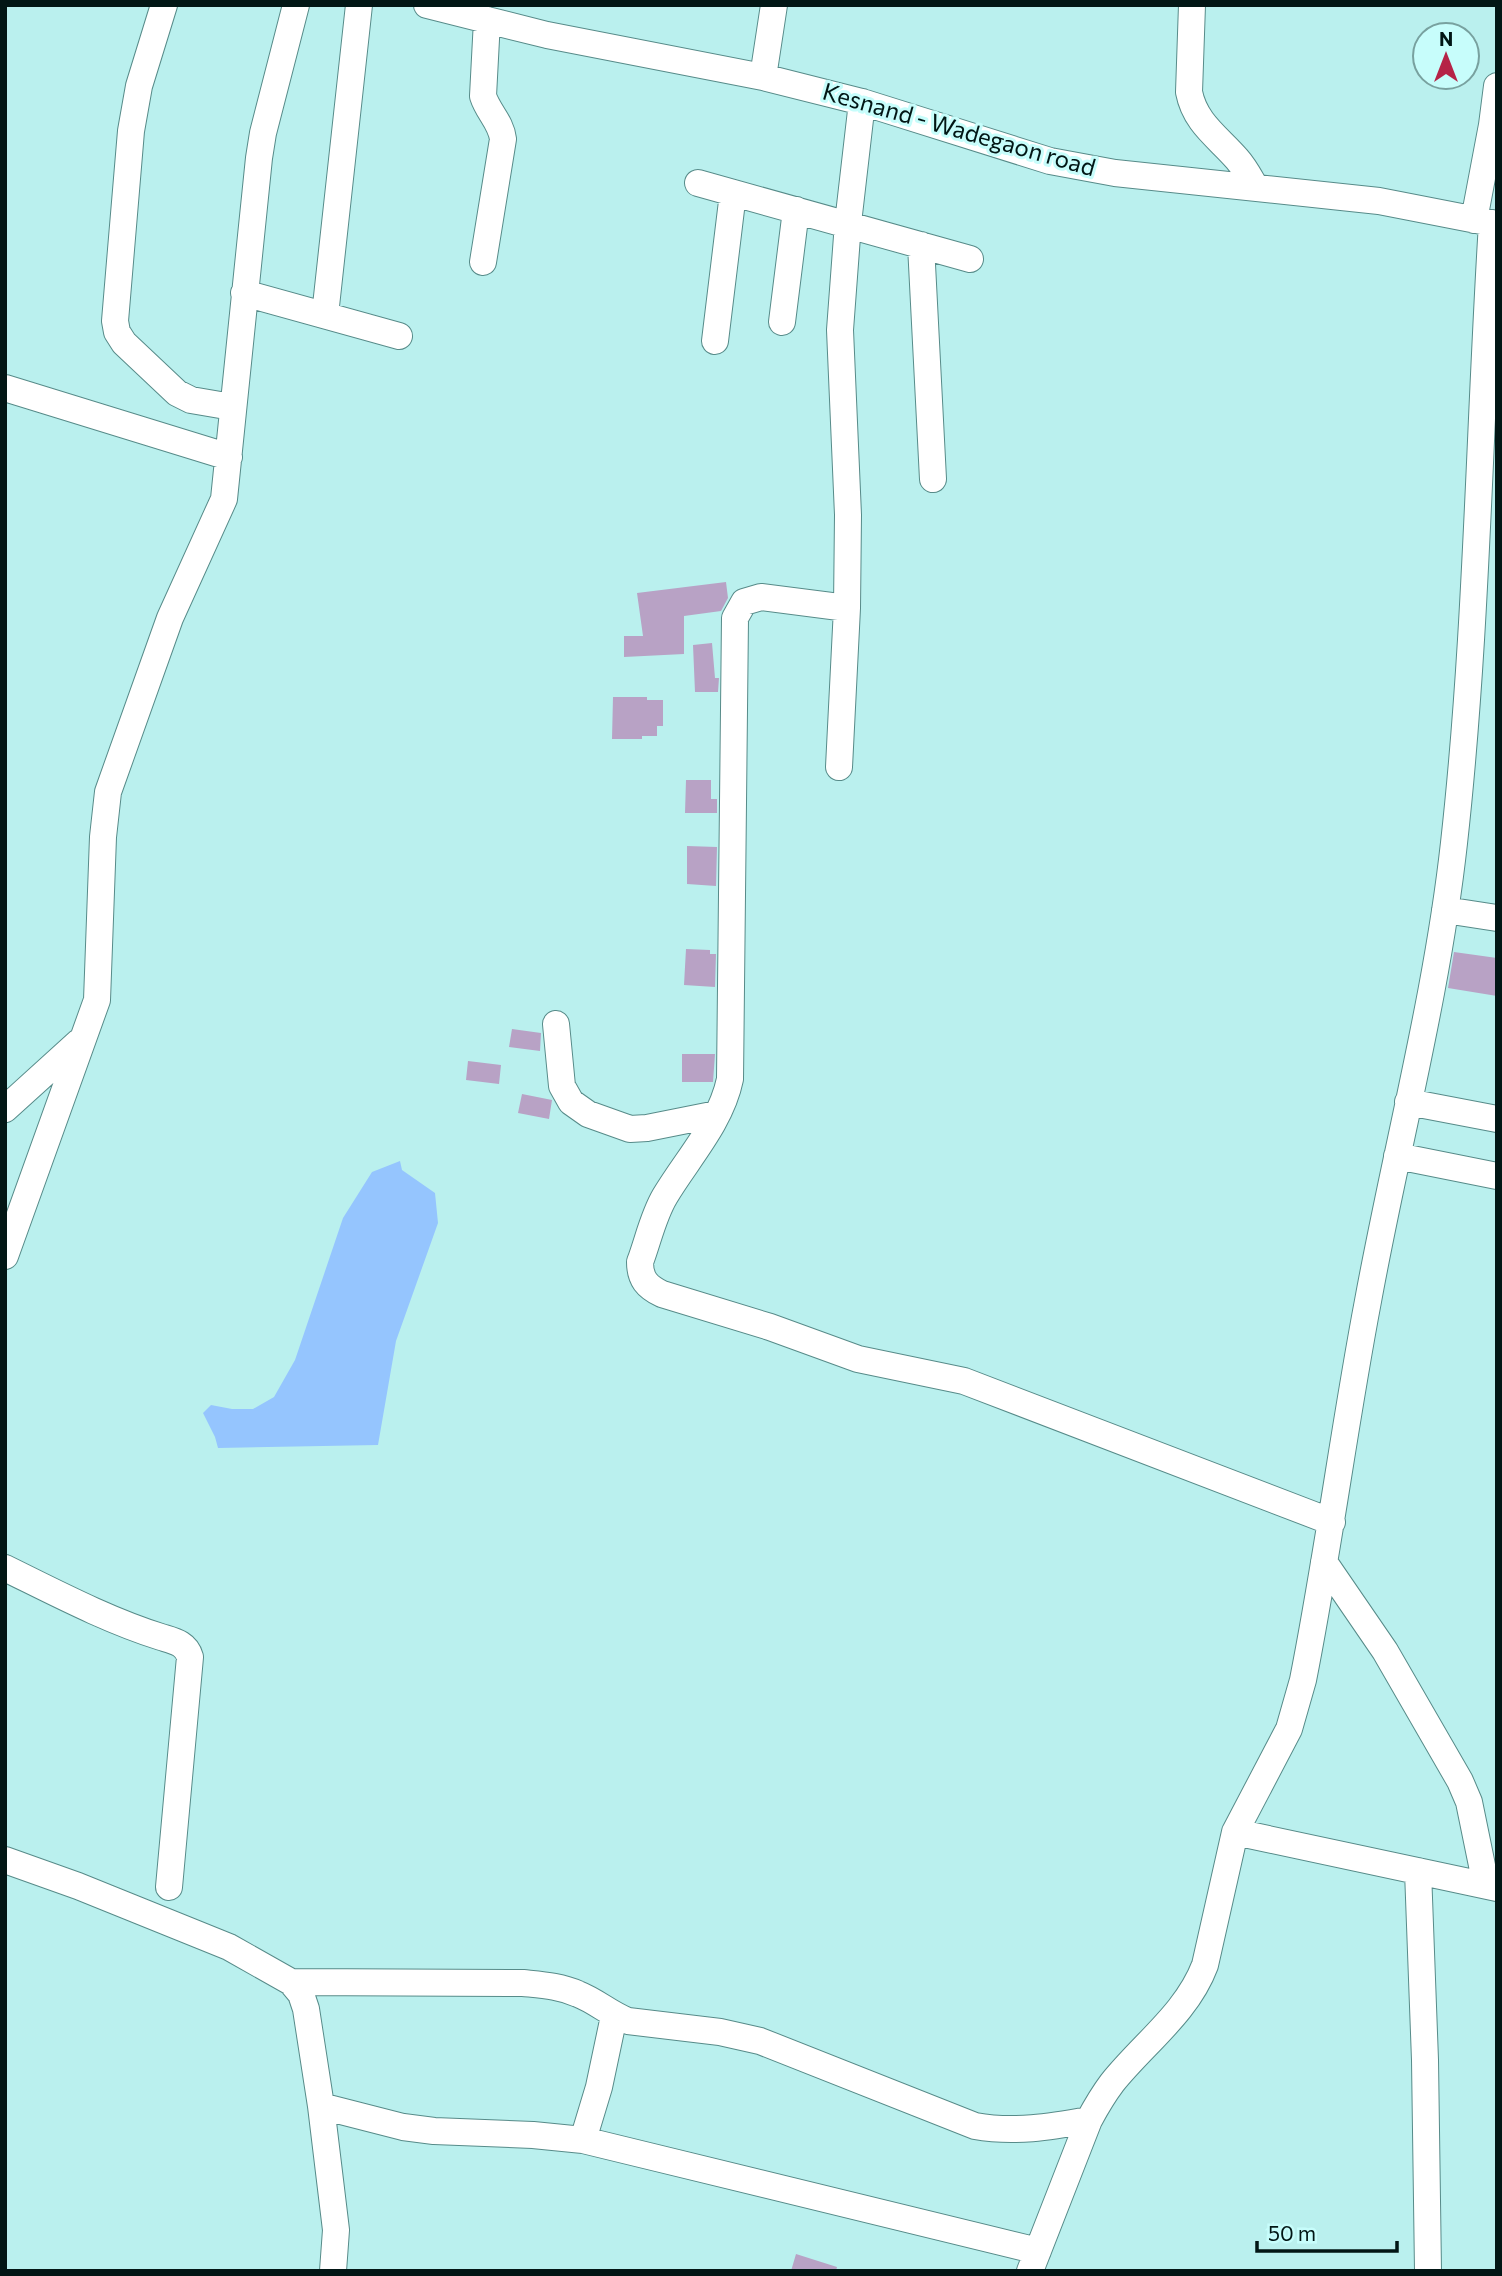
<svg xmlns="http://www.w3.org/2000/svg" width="1502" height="2276" font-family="Commissioner,sans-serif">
  <rect width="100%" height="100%" fill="#baf0ee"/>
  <path fill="#95c5fe" d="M 400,1161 L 402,1170 L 435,1193 L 438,1223 L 396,1341 L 378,1445 L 218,1448 L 215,1437 L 203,1413 L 211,1405 L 232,1409 L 253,1409 L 274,1397 L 295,1360 L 343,1218 L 372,1172 Z"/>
  <path fill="#b8a2c5" d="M 726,582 L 728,598 L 721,611 L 684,616 L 684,654 L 624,657 L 624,636 L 643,636 L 637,593 Z
    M 712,643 L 715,678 L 719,678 L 718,692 L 695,692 L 693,645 Z
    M 613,697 L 647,697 L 647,700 L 663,700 L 663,726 L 657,726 L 657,736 L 642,736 L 642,739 L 612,739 Z
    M 686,780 L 711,780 L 711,799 L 717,799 L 717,813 L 685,813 Z
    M 687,846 L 717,847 L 716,886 L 687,884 Z
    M 686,949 L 710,950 L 710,954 L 716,954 L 715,987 L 684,985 Z
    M 1454,952 L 1497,958 L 1497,996 L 1448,988 Z
    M 512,1029 L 541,1033 L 540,1051 L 509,1047 Z
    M 682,1054 L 715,1054 L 713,1082 L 682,1082 Z
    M 468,1061 L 501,1065 L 499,1084 L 466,1080 Z
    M 522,1094 L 552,1100 L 549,1119 L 518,1113 Z
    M 796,2254 L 837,2267 L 836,2271 L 791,2271 Z"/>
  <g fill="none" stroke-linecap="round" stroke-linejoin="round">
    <defs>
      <path id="minor" d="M 164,5 L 139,86 L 131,131 L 115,321 L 117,332 L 124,343 L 177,393 L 191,400 L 232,407
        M 427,5 L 547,35 L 763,77 L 862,102 L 1050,161 L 1115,173 L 1379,201 L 1497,224
        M 1192,5 L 1189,92 C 1195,123 1218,137 1237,159 C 1245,168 1250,178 1256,188
        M 763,77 L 774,5
        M 698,183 L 970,259
        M 1474,220 L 1492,125 L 1497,86
        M 921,245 L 933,479
        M 483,262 L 503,139 C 501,122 488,112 483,96 L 487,20
        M 244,293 L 399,336
        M 325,315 L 359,5
        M 782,322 L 796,210
        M 715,341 L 733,193
        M 5,388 L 229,457
        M 847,608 L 761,597 L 744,602 L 735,618 L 730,1079 C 721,1123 687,1159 665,1196 C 653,1216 648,1241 640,1262 C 640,1279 647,1287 662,1294 L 770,1327 L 858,1359 L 964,1381 L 1332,1522
        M 839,767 L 847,608 L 848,515 L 840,330 L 848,223 L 862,102
        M 1445,910 L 1497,918
        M 556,1024 L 562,1086 L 571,1102 L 588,1114 L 630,1129 L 647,1128 L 717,1114
        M 1408,1102 L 1497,1119
        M 5,1109 L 79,1042
        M 1397,1156 L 1497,1176
        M 5,1256 L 97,1000 L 103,837 L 108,792 L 170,618 L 224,499 L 259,158 L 263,133 L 296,5
        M 1324,1562 L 1385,1651 L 1460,1781 L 1469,1802 L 1486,1885
        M 5,1568 C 56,1593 107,1620 161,1637 C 174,1641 186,1643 190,1657 L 169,1887
        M 1235,1832 L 1497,1888
        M 5,1860 L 78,1886 L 229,1947 L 291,1982 L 301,1994 L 306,2009 L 321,2106 L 336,2230 L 333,2271
        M 1418,1871 L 1425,2060 L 1428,2271
        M 291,1982 L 523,1983 C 542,1985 560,1986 578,1994 C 596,2001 610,2014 628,2021 L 720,2032 L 760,2041 L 975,2126 C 1014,2133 1050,2127 1089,2120
        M 321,2106 L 403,2127 L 434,2131 L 533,2135 L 583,2140 L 1038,2251
        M 583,2140 L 599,2087 L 614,2016
        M 1030,2271 L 1089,2120 C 1096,2107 1103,2095 1112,2083 C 1143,2044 1187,2013 1205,1965 L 1235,1832 L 1289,1729 L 1303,1680 C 1328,1554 1344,1427 1368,1301 C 1396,1148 1437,997 1454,843 C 1477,637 1479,430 1492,223"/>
    </defs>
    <use href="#minor" stroke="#578b89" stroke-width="28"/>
    <use href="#minor" stroke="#fff" stroke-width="26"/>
  </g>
  <g text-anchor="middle" stroke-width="6" stroke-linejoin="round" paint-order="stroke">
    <g font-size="24" fill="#021615" stroke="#c7fdfb">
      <text transform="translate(959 130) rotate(16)" y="8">Kesnand - Wadegaon road</text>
    </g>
  </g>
  <rect width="1502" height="2276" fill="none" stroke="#021615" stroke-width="14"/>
  <g transform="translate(1446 56)"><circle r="33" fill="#c7fdfb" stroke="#78a19f" stroke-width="2"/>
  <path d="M0-5L12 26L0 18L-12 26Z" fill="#b52347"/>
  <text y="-10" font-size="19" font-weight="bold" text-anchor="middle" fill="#021615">N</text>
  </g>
  <path d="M1257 2241v10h140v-10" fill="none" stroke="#021615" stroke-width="3.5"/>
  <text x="1268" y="2241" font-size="21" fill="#021615" stroke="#c7fdfb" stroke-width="5" paint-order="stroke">50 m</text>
</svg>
